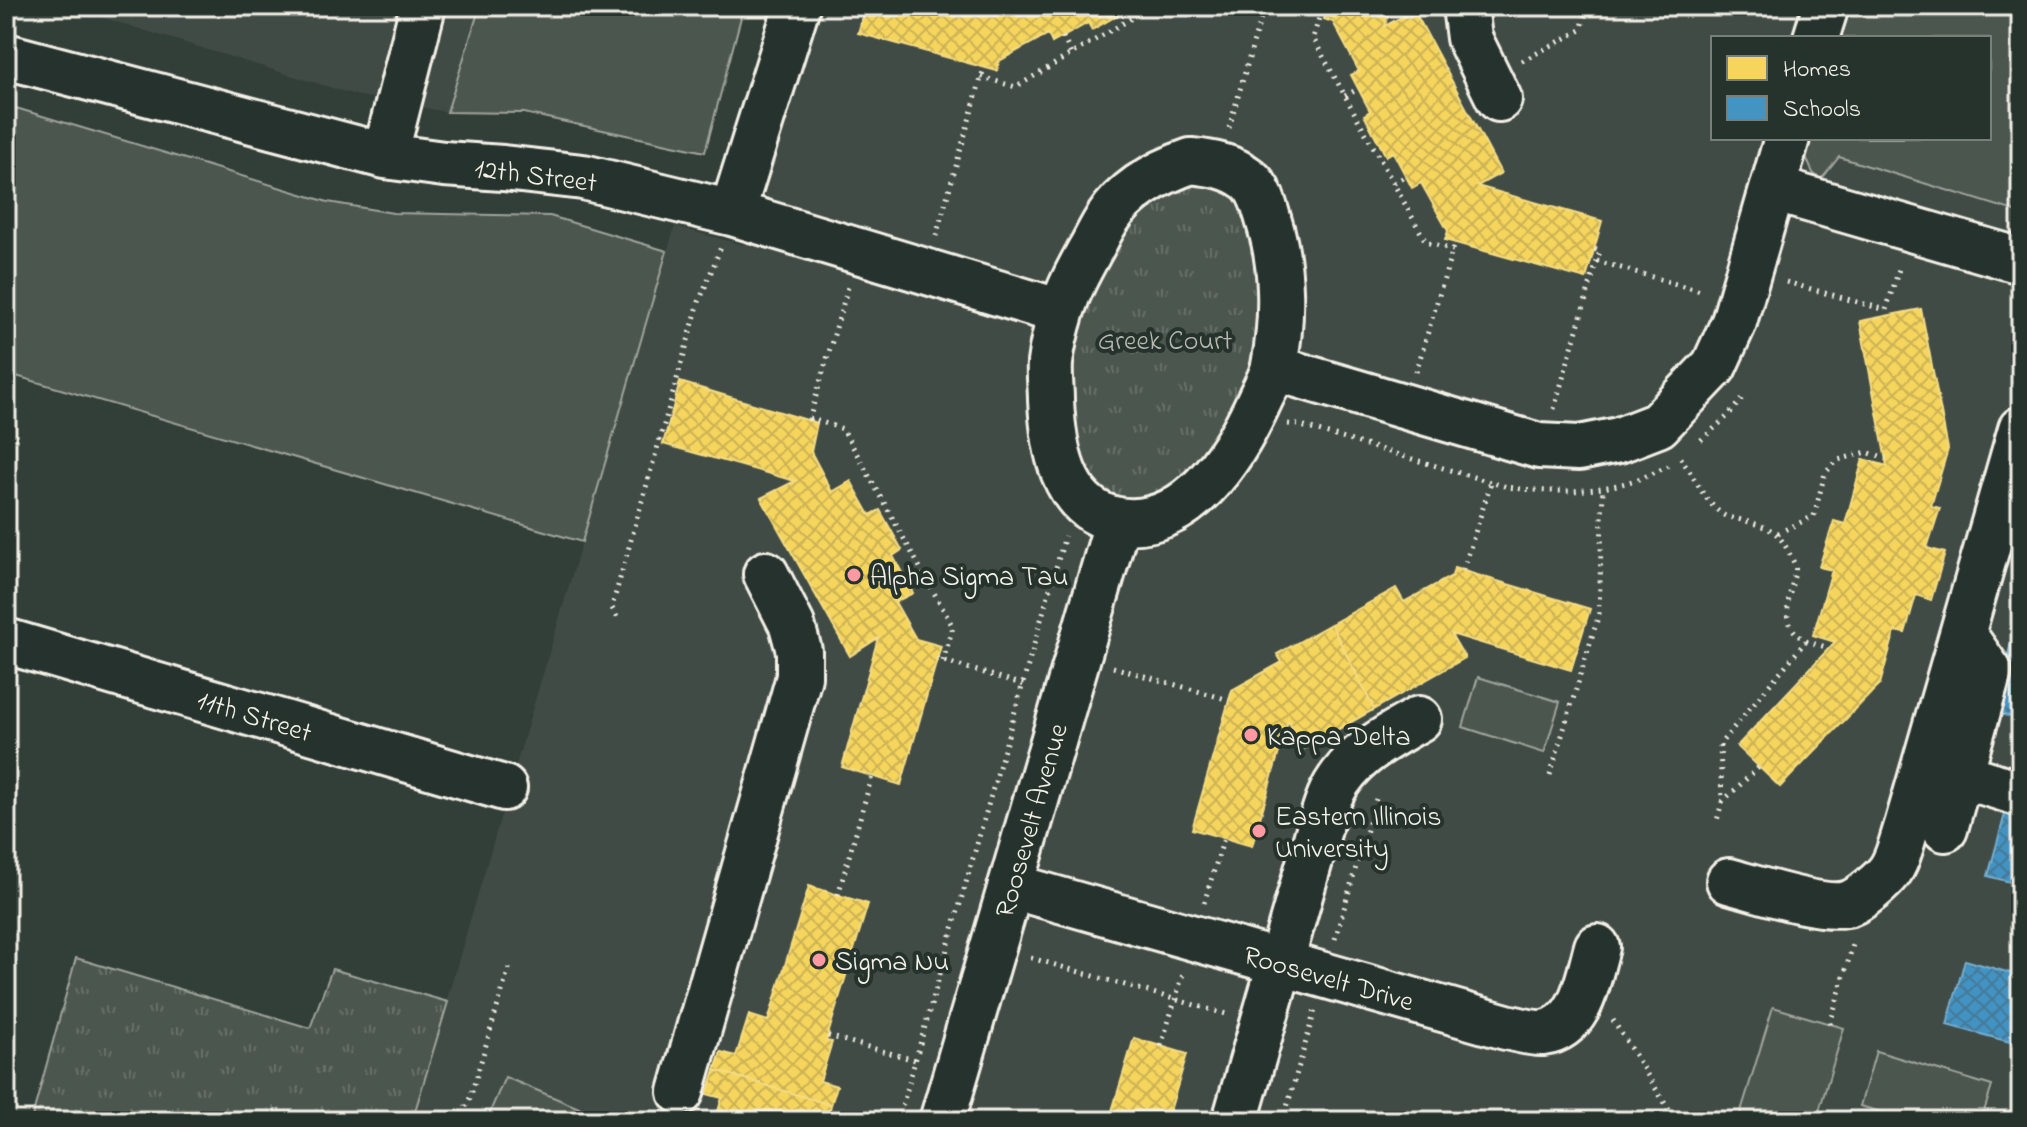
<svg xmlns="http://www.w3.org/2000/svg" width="2027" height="1127" font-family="'Indie Flower',sans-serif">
  <defs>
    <pattern id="park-tufts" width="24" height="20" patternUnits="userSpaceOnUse" patternTransform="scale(2)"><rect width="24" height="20" fill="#4c564f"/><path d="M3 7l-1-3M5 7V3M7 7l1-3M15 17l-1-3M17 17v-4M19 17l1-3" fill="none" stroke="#666f68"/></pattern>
    <pattern id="homes-cross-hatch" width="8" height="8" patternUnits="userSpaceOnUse" patternTransform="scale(2)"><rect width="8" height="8" fill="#f6d55c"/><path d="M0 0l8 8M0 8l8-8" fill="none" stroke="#cbb256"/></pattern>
    <pattern id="schools-cross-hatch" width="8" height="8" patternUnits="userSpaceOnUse" patternTransform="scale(2)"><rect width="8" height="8" fill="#4393c3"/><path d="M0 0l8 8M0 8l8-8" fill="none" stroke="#457997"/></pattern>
  </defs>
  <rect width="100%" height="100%" fill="#323e38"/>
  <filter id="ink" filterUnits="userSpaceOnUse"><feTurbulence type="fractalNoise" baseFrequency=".0125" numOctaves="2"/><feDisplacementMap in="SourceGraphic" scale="16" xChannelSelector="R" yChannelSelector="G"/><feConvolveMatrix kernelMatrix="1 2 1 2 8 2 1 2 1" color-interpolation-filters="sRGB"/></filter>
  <g filter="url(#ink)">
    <path fill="#404b44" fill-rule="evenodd" d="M 65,6 L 480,6 L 447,112 L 355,95 Z
      M 816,6 L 2021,6 L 2021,1121 L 411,1121 L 675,226 L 743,245 ZM 1713,38 L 1989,38 L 1989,138 L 1713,138 Z"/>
    <path fill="#4c564f" stroke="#a0a49c" stroke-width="2" d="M 480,6 L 744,6 L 705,152 L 524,113 L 447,112 Z
      M 1844,6 L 2021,6 L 2021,213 L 1839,157 L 1824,176 L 1820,179 L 1813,173 L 1803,150 L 1806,138 L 1989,138 L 1989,38 L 1835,38 Z
      M 6,105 L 328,202 L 393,213 L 550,216 L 667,251 L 582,542 L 6,373 Z
      M 1478,677 L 1560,702 L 1544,753 L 1463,727 Z
      M 1773,1007 L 1844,1028 L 1816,1121 L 1738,1121 Z
      M 1876,1051 L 1992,1086 L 1981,1121 L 1912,1121 L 1860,1106 Z
      M 505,1077 L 584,1110 L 579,1121 L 486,1121 Z"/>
    <path fill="url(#park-tufts)" stroke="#a0a49c" stroke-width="2" d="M 1186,173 L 1245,197 L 1264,256 L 1256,361 L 1218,444 L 1156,503 L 1111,503 L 1076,471 L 1066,357 L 1109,241 Z
      M 76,958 L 310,1028 L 332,969 L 448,1002 L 412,1121 L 31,1121 Z"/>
    <path fill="url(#homes-cross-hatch)" stroke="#f5dd86" stroke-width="2" d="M 866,6 L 988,6 L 1002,10 L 1000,6 L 1132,7 L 1092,30 L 1088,23 L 1052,43 L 1048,34 L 999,61 L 997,71 L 858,33 Z
      M 1327,6 L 1390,6 L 1385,26 L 1414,10 L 1501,173 L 1477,186 L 1602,221 L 1586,279 L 1445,240 L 1448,231 L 1421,183 L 1412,188 L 1393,152 L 1386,156 L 1364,115 L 1370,111 L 1351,75 L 1359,71 L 1333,22 L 1324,19 Z
      M 1921,309 L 1948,449 L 1931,506 L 1940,508 L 1927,548 L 1945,553 L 1931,600 L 1916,595 L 1905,633 L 1895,631 L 1880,684 L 1780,787 L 1737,746 L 1835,642 L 1813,635 L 1832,570 L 1819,567 L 1834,521 L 1845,524 L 1863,459 L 1887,466 L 1860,321 Z
      M 680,382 L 817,423 L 811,452 L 832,492 L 851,481 L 870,515 L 880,510 L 902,550 L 893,556 L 913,593 L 895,602 L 916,639 L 941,646 L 901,785 L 842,767 L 878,638 L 850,656 L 761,498 L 795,481 L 663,444 Z
      M 1454,568 L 1590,609 L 1571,670 L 1451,634 L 1465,658 L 1304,749 L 1288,721 L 1252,846 L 1192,829 L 1232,690 L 1282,662 L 1277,654 L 1396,588 L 1404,602 L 1452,576 Z
      M 1331,624 L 1374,709 L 1304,749 L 1288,721 L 1252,846 L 1192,829 L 1232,690 L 1282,662 L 1277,654 Z
      M 809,886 L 868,904 L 826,1041 L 832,1042 L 820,1081 L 837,1086 L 831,1105 L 715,1070 L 721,1052 L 736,1056 L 749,1015 L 768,1021 Z
      M 1134,1038 L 1187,1054 L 1167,1121 L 1109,1121 Z
      M 1134,1038 L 1187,1054 L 1167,1121 L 1109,1121 Z
      M 715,1070 L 831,1105 L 827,1121 L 715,1121 L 722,1098 L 707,1094 Z"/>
    <path fill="url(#schools-cross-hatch)" stroke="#78afce" stroke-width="2" d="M 2021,610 L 2021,720 L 1991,711 Z
      M 2005,814 L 2021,819 L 2021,885 L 1988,876 Z
      M 1965,960 L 2021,976 L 2021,1045 L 1947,1025 Z"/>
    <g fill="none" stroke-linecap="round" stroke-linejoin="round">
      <defs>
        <path id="minor" d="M 1465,6 L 1469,38 L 1499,99
          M 1816,38 L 1826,6
          M 6,56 L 385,156 L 444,164 L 503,168 L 583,177 L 732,213 L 1061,312
          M 385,156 L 423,6
          M 1191,161 C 1211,163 1231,166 1248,179 C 1260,188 1265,208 1269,222 C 1283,267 1283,319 1274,366 C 1272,377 1265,388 1260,399 C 1235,454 1186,536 1113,519 C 1061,506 1053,445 1051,400 C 1051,388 1049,375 1050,363 C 1052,346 1057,326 1062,310 C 1069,288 1079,270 1090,250 C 1096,240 1101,228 1108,218 C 1127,189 1159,172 1191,161 Z
          M 1773,189 L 2021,261
          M 732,213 L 797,6
          M 1274,368 L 1539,446 L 1579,448 L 1619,440 L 1658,425 L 1714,366 L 1734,322 L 1787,138
          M 6,641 L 504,788
          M 1961,775 L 2021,794
          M 1945,829 L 1989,671 L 1963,634
          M 1729,881 C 1755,888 1826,912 1850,903 C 1861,899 1882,881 1889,872 C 1898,860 1902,841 1907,826 L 2021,429
          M 1011,886 L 1506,1027 C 1517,1029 1532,1034 1543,1033 C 1582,1028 1588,978 1597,947
          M 681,1092 L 799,677 L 799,651 L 792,625 L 766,574
          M 942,1121 L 1118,520
          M 1235,1121 L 1319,829 C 1323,817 1326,804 1332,792 C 1350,756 1385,739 1419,719"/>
      </defs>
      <use href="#minor" stroke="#f4f1e8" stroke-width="50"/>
      <path stroke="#f4f1e8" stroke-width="5" stroke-dasharray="2 6" stroke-linecap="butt" d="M 1302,6 L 1325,13
        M 1321,11 L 1313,38 L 1426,242 L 1453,250
        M 1063,37 L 1071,54
        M 1522,61 L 1581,30 L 1588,6
        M 981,77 L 1016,87 L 1152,6
        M 1345,96 L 1358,89
        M 1229,128 L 1264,6
        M 1394,183 L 1406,176
        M 936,236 L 984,68
        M 1597,261 L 1704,292
        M 1786,282 L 1886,310 L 1900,266
        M 1416,372 L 1455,242
        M 1554,409 L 1600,251 L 1594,249
        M 809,418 L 843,429 L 953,627 L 943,661
        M 809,420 L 848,287
        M 1288,424 L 1298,425 L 1507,487 C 1562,495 1618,493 1668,466
        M 1701,440 L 1728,416 L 1744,396
        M 1680,458 C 1695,476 1702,499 1721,513 C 1725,517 1732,518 1738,519 C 1774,529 1778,529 1794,563 C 1797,570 1795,573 1793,580 C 1787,606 1781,626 1806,641 L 1720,744 L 1722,802 L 1716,824
        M 1778,533 L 1814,516 L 1825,473 L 1838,460 L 1867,452 L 1886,459
        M 1463,570 L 1492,480
        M 617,617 L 612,608 L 613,603 L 699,302 L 721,247
        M 1806,641 L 1829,648
        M 937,659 L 1025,685
        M 1113,667 L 1229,700
        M 1550,775 L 1599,614 L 1603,488
        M 1722,802 L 1759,767
        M 838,895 L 872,776
        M 1204,903 L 1224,838
        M 1335,939 L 1376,799
        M 1031,958 L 1226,1014
        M 1613,1020 L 1676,1121
        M 1830,1024 L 1854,941
        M 828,1036 L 915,1060
        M 1161,1046 L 1183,974
        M 458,1121 L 470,1098 L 510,965
        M 898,1121 L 1065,536
        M 1283,1121 L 1315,1010"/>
      <use href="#minor" stroke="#26332d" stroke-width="44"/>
    </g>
  </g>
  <g fill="#ff9aa2" stroke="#26332d" stroke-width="3">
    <circle cx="854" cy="575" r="8"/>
    <circle cx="1251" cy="735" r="8"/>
    <circle cx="1259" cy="831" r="8"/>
    <circle cx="819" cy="960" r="8"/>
  </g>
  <g text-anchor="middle" stroke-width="8" stroke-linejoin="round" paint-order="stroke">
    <g font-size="28" fill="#f4f1e8" stroke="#26332d">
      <text transform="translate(536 174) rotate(7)" y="10">12th Street</text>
      <text transform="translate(255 715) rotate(17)" y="10">11th Street</text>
      <text transform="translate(1030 820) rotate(-74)" y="10">Roosevelt Avenue</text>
      <text transform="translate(1329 977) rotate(16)" y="10">Roosevelt Drive</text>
    </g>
    <g font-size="28" fill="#b9bbb2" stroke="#26332d">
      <text x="1165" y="349">Greek Court</text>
    </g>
    <g font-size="28" fill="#f4f1e8" stroke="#26332d" text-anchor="start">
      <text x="870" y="585">Alpha Sigma Tau</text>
      <text x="1267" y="745">Kappa Delta</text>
      <text x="1275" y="825">Eastern Illinois<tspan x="1275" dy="32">University</tspan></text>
      <text x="835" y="970">Sigma Nu</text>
    </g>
  </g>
  <rect width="2027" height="1127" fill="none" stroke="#26332d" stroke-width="32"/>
  <rect x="16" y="16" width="1995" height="1095" fill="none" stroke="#f4f1e8" stroke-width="3" filter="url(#ink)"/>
  <rect x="1711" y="36" width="280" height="104" fill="#26332d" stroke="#787f78" stroke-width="2"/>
  <rect x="1727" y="56" width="40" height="24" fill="#f6d55c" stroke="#787f78" stroke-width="2"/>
  <text x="1783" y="76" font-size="24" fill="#f4f1e8">Homes</text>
  <rect x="1727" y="96" width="40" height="24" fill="#4393c3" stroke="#787f78" stroke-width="2"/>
  <text x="1783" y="116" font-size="24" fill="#f4f1e8">Schools</text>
</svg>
